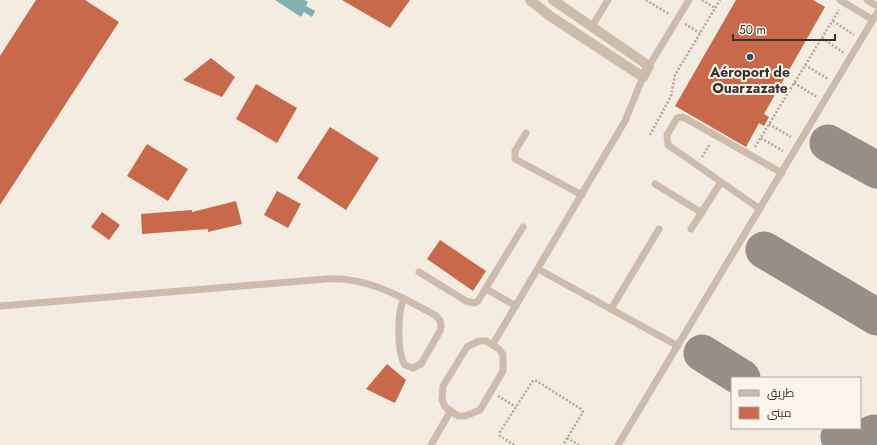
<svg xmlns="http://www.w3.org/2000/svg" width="877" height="445" font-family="Jost,Cairo,sans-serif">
  <rect width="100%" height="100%" fill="#f4ebe1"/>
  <path fill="#7fb0b2" d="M 275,0 L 304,0 L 308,2 L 306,6 L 315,11 L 312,17 L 304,12 L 301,17 Z"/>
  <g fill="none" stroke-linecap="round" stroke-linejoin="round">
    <path stroke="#988e86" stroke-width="37" d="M 828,143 L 877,170
      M 764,250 L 877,317
      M 702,353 L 742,378
      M 839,437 L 857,440 L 874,433"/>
  </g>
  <path fill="#c8694b" d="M 36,0 L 85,0 L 119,22 L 0,205 L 0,56 Z
    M 342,0 L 410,0 L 390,28 Z
    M 736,0 L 813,0 L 825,7 L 764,114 L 769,117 L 764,126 L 759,123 L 746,147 L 675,106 Z
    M 211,58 L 235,77 L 222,97 L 183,80 Z
    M 256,84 L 297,108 L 277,143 L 236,119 Z
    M 330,127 L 379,158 L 346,210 L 297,178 Z
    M 147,144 L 188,169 L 168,201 L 127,176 Z
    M 277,191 L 301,204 L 288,228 L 264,215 Z
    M 236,201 L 242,224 L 208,232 L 208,229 L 142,234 L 141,214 L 192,210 L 192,212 Z
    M 102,212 L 120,225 L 109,240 L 91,227 Z
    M 440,240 L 486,271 L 473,291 L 427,259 Z
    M 387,364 L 406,380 L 395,403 L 366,389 Z"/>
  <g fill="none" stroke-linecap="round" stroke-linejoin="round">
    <path stroke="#b9a596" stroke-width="2.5" stroke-dasharray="2 2" stroke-linecap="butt" d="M 646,0 L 669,14
      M 702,0 L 715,8
      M 833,21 L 854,35
      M 685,24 L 700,33
      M 822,38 L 844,53
      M 805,65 L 828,79
      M 794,83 L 817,97
      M 769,124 L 791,137
      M 650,135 L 671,96 L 675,75 L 720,0
      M 761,138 L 783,151
      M 755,147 L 839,10
      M 702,157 L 710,144
      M 498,396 L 516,407
      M 567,438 L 579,445
      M 514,445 L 500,436 L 500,432 L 532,382 L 535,380 L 581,409 L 583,412 L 563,445"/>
    <path stroke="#cdbbac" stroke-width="7" d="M 840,0 L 873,20
      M 867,0 L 877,6
      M 591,28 L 608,0
      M 649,66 L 689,0
      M 526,133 L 515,151 L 515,159 L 582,195
      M 655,184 L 702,213
      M 760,209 L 668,145 L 667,135 L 677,118 L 683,117 L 782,173
      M 691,229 L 721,182
      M 538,269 L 678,346
      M 419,272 L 466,301 L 474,303 L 478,301 L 523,227
      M 486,289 L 516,306
      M 0,306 L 326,279 C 368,277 399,296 435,315 C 441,320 442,324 440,331 L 421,364 L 413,368 L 405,365 C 397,353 397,311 404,299
      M 611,309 L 659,229
      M 479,341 L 486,341 L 499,349 L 503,355 L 503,371 L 480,410 L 465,416 L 458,416 L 445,407 L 442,400 L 443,386 L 467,347 Z
      M 493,344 L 625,121 L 643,77
      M 431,445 L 450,412
      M 618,445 L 877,13"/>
    <path stroke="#cdbbac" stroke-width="10" d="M 530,0 L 550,16 L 643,77 L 649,66 L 553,0"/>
  </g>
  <circle fill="#1f5a5e" stroke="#fbf5ee" stroke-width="1.5" cx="750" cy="57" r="4"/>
  <g text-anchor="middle" stroke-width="4" stroke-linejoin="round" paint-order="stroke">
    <g font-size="14" font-weight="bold" fill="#3b302b" stroke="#fbf5ee">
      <text x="750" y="77">Aéroport de<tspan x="750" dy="16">Ouarzazate</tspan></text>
    </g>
  </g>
  <rect x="731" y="377" width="130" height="52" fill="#fbf5ee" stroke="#aea6a0"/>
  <rect x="739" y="390" width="20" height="6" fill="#cdbbac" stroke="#aea6a0"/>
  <text x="767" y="397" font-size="12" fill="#3b302b">طريق</text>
  <rect x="739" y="407" width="20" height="12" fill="#c8694b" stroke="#aea6a0"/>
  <text x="767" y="417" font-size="12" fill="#3b302b">مبنى</text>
  <path d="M733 34v6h102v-6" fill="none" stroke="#3b302b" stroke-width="2"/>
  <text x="739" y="34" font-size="12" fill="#3b302b" stroke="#fbf5ee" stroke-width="3" paint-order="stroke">50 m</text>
</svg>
